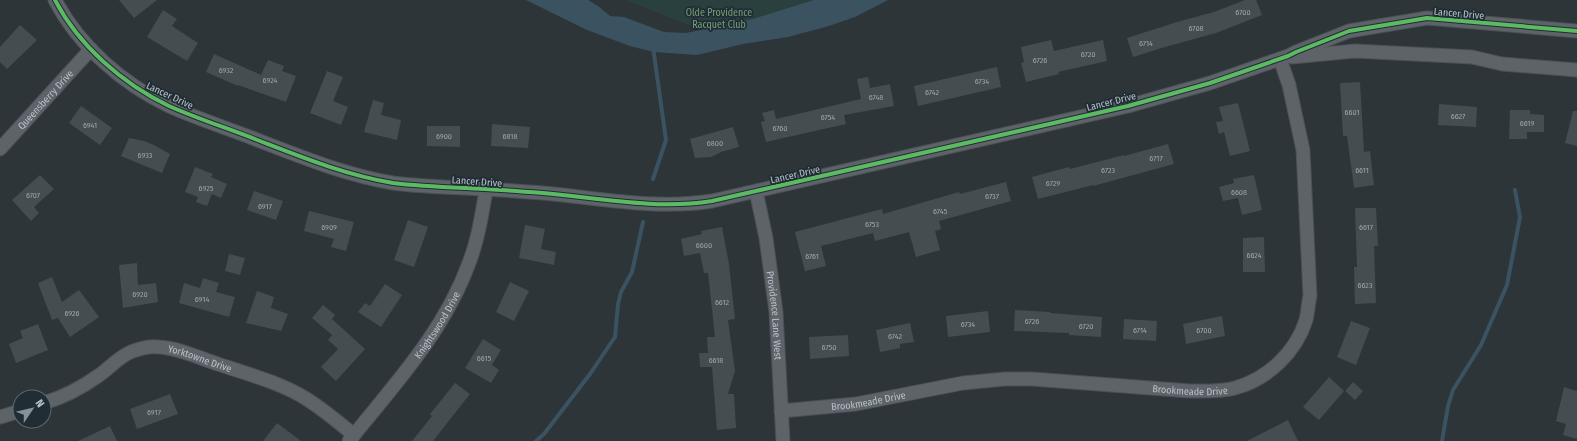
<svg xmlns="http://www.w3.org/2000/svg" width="1577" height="441" font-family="'Fira Sans Condensed',sans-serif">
  <rect width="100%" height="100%" fill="#2d3539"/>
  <path fill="#2a403e" d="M 626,0 L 823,0 L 719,37 Z"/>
  <path fill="#3b5361" d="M 526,0 L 588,0 L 598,6 L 610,16 L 624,17 L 664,32 L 686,33 L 753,19 L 814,0 L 888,0 L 855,17 L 829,26 L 788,37 L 743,44 L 697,55 L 654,52 L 630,46 L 587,30 Z"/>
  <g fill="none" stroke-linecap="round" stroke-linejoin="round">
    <path stroke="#3b5361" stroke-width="4" d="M 653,179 L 666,140 L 653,47
      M 536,441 L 544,434 L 590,374 L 615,337 L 618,304 L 621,292 L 632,272 L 643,222
      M 1442,441 L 1448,406 L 1453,390 L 1481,345 L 1507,285 L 1520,217 L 1515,190"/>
  </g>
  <path fill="#464d51" d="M 119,0 L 157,0 L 134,18 Z
    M 1245,0 L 1256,0 L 1262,15 L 1216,33 L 1165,47 L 1133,57 L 1127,38 L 1177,22 L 1214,12 Z
    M 163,10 L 177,19 L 172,26 L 198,43 L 187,61 L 147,37 Z
    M 20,25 L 37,40 L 7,69 L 0,62 L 0,47 Z
    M 1051,40 L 1054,51 L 1103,40 L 1107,61 L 1058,72 L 1059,74 L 1026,82 L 1021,63 L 1024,62 L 1021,47 Z
    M 214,54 L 261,75 L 268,60 L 284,66 L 282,71 L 296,76 L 286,102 L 238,85 L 238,86 L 206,72 Z
    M 997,67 L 1001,87 L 918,106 L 914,86 Z
    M 327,71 L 343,77 L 333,101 L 348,107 L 341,125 L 310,113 Z
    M 868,77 L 870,88 L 890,84 L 894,106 L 844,115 L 846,124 L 766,142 L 761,122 L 765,121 L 762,113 L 774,110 L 776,119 L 861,99 L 857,79 Z
    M 1360,82 L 1364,152 L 1370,151 L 1374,185 L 1354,188 L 1347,136 L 1343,136 L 1340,83 Z
    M 373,100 L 384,103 L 381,115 L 401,120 L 397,140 L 364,132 Z
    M 1238,103 L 1250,151 L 1230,156 L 1224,132 L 1219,134 L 1216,122 L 1223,121 L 1219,107 Z
    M 1439,104 L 1477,107 L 1476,127 L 1438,125 Z
    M 81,106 L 112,128 L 100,145 L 69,123 Z
    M 1510,110 L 1530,110 L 1530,114 L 1544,115 L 1544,132 L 1527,132 L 1527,139 L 1509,139 Z
    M 1573,111 L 1577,111 L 1577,146 L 1565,143 Z
    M 492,124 L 530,127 L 528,148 L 491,146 Z
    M 427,126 L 460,126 L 460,147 L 427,146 Z
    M 733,127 L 739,147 L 721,152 L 711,157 L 695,158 L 690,139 Z
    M 129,138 L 144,141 L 154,145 L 170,154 L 162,173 L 121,156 Z
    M 1168,144 L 1174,164 L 1093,186 L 1093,185 L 1038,199 L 1032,177 L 1069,167 L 1070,169 L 1124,155 L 1124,156 Z
    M 195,167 L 213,174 L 211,177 L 227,184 L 221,198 L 212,194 L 207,206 L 196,202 L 198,197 L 185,192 Z
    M 40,175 L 54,189 L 34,207 L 39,213 L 31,221 L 12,200 Z
    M 1254,175 L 1262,210 L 1242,215 L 1238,198 L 1223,201 L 1219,187 L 1234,183 L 1233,179 Z
    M 1006,182 L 1011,201 L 939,221 L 941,229 L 935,231 L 940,250 L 916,257 L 909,232 L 875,241 L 873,233 L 821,246 L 826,266 L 805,271 L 795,232 L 882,209 L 883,214 L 959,192 L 960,194 Z
    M 254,191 L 283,201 L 276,220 L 247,210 Z
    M 1355,208 L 1376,208 L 1378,246 L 1374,246 L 1376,303 L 1355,304 L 1354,267 L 1357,267 Z
    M 309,211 L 354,222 L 346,251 L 331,247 L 334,239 L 304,231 Z
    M 408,220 L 428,227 L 414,267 L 394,260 Z
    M 525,225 L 545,229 L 541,249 L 556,252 L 554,265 L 519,258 Z
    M 722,227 L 729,264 L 735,319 L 728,320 L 735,371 L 728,394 L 734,394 L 736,428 L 717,430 L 712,367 L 700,367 L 699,353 L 708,353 L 707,337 L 715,337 L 708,273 L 704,273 L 700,253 L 684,256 L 681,239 L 702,234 L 701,231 Z
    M 1264,237 L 1265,272 L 1243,272 L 1243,238 Z
    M 229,254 L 245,258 L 240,275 L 225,271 Z
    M 137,263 L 138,285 L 156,283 L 158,302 L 123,308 L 119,265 Z
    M 52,277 L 62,302 L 79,290 L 99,317 L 70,337 L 58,318 L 52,320 L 38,283 Z
    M 203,278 L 219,283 L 216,292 L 235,297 L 229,317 L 179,303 L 184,283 L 200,288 Z
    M 510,282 L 529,291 L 514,321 L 496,312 Z
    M 385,284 L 402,295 L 381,327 L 358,312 L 365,303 L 370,306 Z
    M 257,291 L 274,297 L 271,308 L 288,314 L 281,331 L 246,323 Z
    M 323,305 L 335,315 L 332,319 L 365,349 L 336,381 L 321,367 L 338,349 L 328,340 L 332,335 L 312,318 Z
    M 1015,310 L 1050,312 L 1050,313 L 1102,317 L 1101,337 L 1069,335 L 1069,333 L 1014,331 Z
    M 988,311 L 990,332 L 948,337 L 946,316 Z
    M 1222,316 L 1225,336 L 1186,344 L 1183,324 Z
    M 1124,319 L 1157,321 L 1156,341 L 1123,339 Z
    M 1351,321 L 1370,328 L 1356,365 L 1337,357 Z
    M 910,323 L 914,342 L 900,344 L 900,348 L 880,352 L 876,330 Z
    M 38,324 L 48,350 L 16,363 L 9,344 L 23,338 L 20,331 Z
    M 848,335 L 849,356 L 810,359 L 809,337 Z
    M 483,339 L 501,350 L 492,365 L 499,370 L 491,383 L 465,368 Z
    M 1329,377 L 1344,391 L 1319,420 L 1303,407 Z
    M 1353,382 L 1363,391 L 1355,400 L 1345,391 Z
    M 455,383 L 470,394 L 433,441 L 412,441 L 432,416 L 430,414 Z
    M 1564,387 L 1577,391 L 1577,439 L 1563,435 L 1566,424 L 1556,421 Z
    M 170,394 L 178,414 L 137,429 L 130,409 Z
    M 1288,420 L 1298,441 L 1247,441 Z
    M 277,423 L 301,441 L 263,441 Z
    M 110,426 L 117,441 L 78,441 Z"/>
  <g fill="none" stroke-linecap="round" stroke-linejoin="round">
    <defs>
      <g id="minor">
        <path d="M 55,0 C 79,46 123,84 169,106 C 198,119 230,129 260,141 C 304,158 346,175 393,183 C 417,186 441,187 465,188 C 491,189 517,191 543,193 C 599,198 656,210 712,201 L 1128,106 L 1210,83 L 1288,56 L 1296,52 L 1349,31 L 1427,18 L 1577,31"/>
        <path d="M 1292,57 L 1355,51 L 1472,57 L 1502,64 L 1577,70"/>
        <path id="s1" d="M 0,149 L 91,49"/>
        <path id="s2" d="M 756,191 L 766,238 L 776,312 L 783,441"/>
        <path id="s3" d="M 44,403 C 64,397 81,388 98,376 C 110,368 119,356 133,351 C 141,348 151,346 159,347 C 179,348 199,358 218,364 C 247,374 279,382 305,398 C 323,409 338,422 354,435"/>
        <path id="s4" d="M 781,411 L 856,404 L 963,383 L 1005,379 L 1032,379 L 1190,391 C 1205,391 1220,392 1235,388 C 1268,379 1296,352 1306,320 C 1308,312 1308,304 1310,296 L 1303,150 L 1289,85 L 1280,59"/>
        <path d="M 0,417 L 20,411"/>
        <path id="s5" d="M 349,441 C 394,385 444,332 469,263 C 478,240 482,214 486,190"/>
      </g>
    </defs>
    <use href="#minor" stroke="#4a5054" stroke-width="15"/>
    <use href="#minor" stroke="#5d6368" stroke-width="13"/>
    <defs>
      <path id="cycleway" d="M 55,0 C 79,46 123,84 169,106 C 198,119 230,129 260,141 C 304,158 346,175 393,183 C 417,186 441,187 465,188 C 491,189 517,191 543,193 C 599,198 656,210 712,201 L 1128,106 L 1210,83 L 1288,56 L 1296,52 L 1349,31 L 1427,18 L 1577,31"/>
    </defs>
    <use href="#cycleway" stroke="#202d34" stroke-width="6"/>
    <use href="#cycleway" stroke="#5cba63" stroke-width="4"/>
  </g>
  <g text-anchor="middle" stroke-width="3.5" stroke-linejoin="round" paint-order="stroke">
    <g font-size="8" fill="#9ba5ab">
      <text x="1243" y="15">6700</text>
      <text x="1196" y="31">6708</text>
      <text x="1146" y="46">6714</text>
      <text x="1088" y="57">6720</text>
      <text x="1040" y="63">6726</text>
      <text x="226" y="73">6932</text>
      <text x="270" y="83">6924</text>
      <text x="982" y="84">6734</text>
      <text x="932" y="95">6742</text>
      <text x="876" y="100">6748</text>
      <text x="1352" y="115">6601</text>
      <text x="1458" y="119">6627</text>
      <text x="828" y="120">6754</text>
      <text x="1527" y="126">6619</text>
      <text x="90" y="128">6941</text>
      <text x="780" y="131">6760</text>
      <text x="444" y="139">6900</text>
      <text x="510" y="139">6818</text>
      <text x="715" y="146">6800</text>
      <text x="145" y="158">6933</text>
      <text x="1156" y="161">6717</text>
      <text x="1108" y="173">6723</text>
      <text x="1362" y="173">6611</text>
      <text x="1053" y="186">6729</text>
      <text x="206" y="191">6925</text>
      <text x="1239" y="195">6608</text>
      <text x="33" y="198">6707</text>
      <text x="992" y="199">6737</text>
      <text x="265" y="209">6917</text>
      <text x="940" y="214">6745</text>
      <text x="872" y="227">6753</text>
      <text x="329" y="230">6909</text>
      <text x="1366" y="230">6617</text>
      <text x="704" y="248">6600</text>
      <text x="1254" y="258">6624</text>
      <text x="812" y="259">6761</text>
      <text x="1365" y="288">6623</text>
      <text x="140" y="297">6920</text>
      <text x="202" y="302">6914</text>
      <text x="722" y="305">6612</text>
      <text x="72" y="316">6926</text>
      <text x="1032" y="324">6726</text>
      <text x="968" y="327">6734</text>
      <text x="1086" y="329">6720</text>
      <text x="1140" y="333">6714</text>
      <text x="1204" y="333">6700</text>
      <text x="895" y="339">6742</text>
      <text x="829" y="350">6750</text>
      <text x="484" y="361">6615</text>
      <text x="716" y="363">6618</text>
      <text x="154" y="415">6917</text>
    </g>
    <g font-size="10" fill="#779e78" stroke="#202d34">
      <text x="719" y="16">Olde Providence<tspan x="719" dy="12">Racquet Club</tspan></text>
    </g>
    <g font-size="10" fill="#b7c2c9" stroke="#202d34">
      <text transform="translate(1459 13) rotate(5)" y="4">Lancer Drive</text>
      <text transform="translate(170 95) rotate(25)" y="4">Lancer Drive</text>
      <text dy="4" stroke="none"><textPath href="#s1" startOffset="67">Queensberry Drive</textPath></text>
      <text transform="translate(1111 101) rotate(-14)" y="4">Lancer Drive</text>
      <text transform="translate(795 174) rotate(-13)" y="4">Lancer Drive</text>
      <text transform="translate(477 181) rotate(4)" y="4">Lancer Drive</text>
      <text dy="4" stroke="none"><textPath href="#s2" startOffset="126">Providence Lane West</textPath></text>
      <text dy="4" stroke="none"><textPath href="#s5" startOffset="146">Knightswood Drive</textPath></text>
      <text dy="4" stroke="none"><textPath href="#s3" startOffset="173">Yorktowne Drive</textPath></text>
      <text dy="4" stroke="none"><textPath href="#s4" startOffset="412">Brookmeade Drive</textPath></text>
      <text dy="4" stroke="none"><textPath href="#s4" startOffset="88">Brookmeade Drive</textPath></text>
    </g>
  </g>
  <g transform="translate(32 409) rotate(55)"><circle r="19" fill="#202d34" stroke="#5c6970"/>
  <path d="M0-3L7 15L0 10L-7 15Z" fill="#879197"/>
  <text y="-6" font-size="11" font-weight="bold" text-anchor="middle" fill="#b7c2c9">N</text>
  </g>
</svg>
